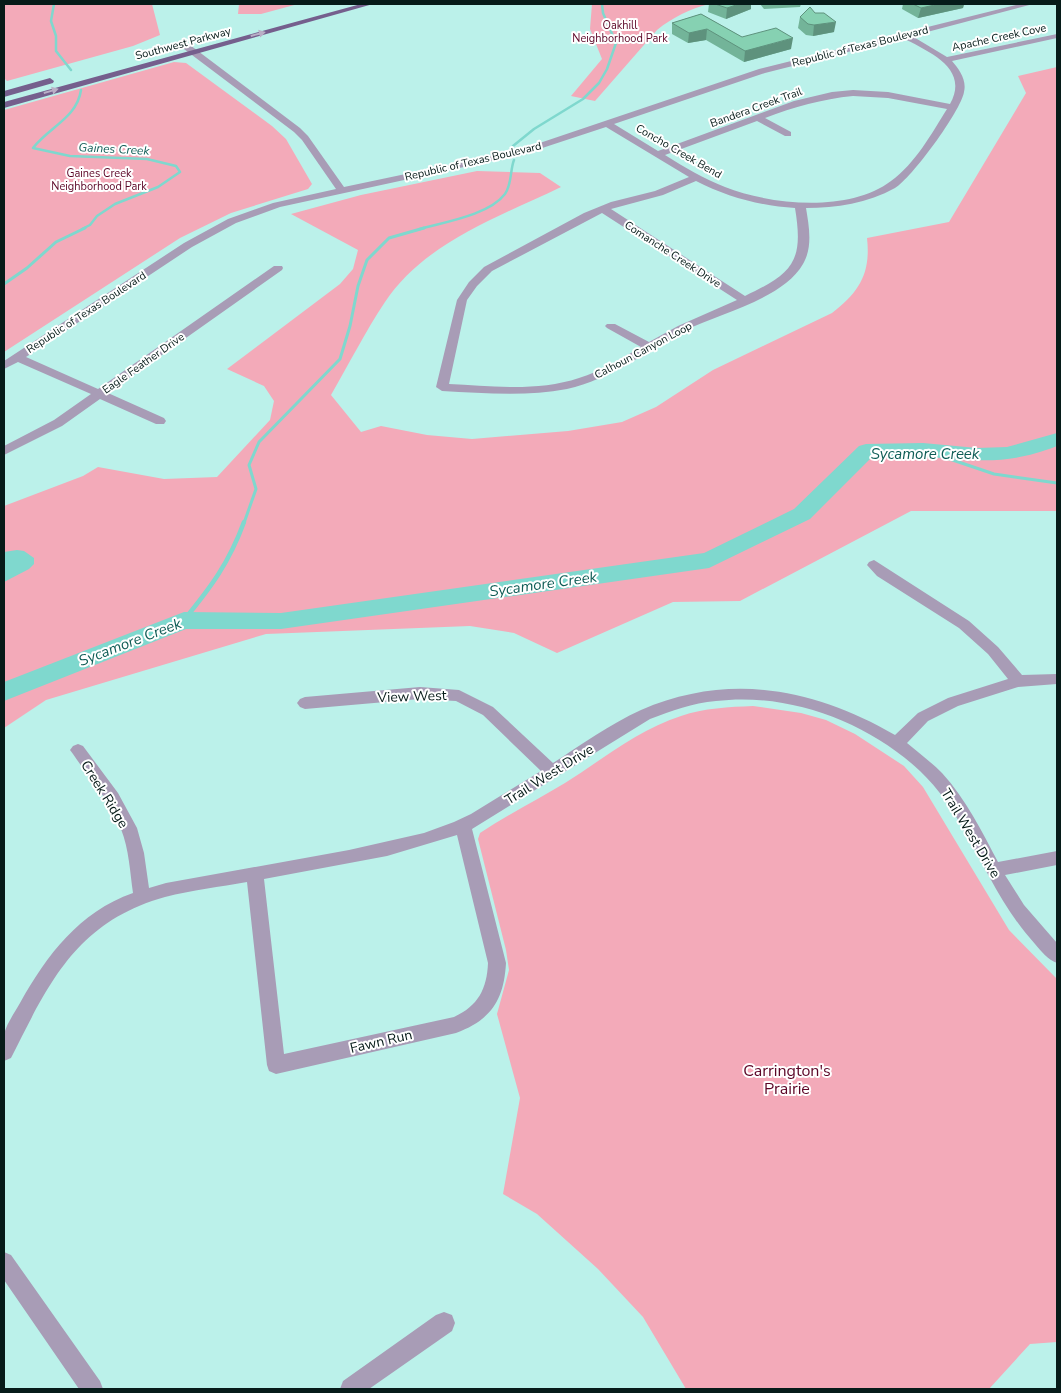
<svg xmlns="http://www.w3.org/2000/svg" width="1061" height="1393" font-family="'Nunito Sans',sans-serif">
  <rect width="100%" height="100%" fill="#bbf1ea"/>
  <path fill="#f3aab9" d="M 4,4 L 152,4 L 160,35 L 133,46 L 7,81 L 4,78 Z
    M 239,4 L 298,4 L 261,14 L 238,14 Z
    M 592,4 L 709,4 C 690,9 673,17 657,30 L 595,101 L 571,96 L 602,59 L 590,29 Z
    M 174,62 L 186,63 L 272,126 L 286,139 L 312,184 L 308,189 L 231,213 L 180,238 L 4,352 L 4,110 Z
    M 1057,67 L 1057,511 L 911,511 L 740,601 L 673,602 L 557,653 L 514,633 L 470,626 L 266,634 L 46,700 L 4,728 L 4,506 L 83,476 L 98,467 L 164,479 L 217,477 L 270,420 L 274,401 L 264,386 L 227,369 L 340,284 L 353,269 L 358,250 L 291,214 L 361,195 L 477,171 L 540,173 L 561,187 C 499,217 425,242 385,302 C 365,332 349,364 331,395 L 361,432 L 381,426 L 427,435 L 472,439 L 568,431 L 622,422 L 656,407 L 713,370 L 832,313 C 859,292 871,274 867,238 L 949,222 L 1026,93 L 1018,76 Z
    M 753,706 L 801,713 L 826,720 L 855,734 L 904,766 L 923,787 L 1009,930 L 1057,979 L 1057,1342 L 1030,1344 L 989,1389 L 686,1389 L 643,1317 L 598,1269 L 537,1214 L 503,1194 L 520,1098 L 497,1014 L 509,970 L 506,950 L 478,839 L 480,833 C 507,815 537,800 565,783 C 603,759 638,730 681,716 C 704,708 729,707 753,706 Z"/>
  <path fill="#7fd8ce" d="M 17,550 L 24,551 L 34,558 L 34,564 L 29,569 L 4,582 L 4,552 Z"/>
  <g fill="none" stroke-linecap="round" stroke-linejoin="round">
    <path stroke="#7fd8ce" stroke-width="2.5" d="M 54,4 L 51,21 L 56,36 L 56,51 L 71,70
      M 81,90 C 77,118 49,127 33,148 L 70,156 L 147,159 L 176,166 L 180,172 L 158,187 L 115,204 L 97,216 L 90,225 L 82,229
      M 513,146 L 534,129 L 583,99 L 599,83 L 607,69 L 616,43 L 603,13 L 602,4
      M 420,229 C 445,222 489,215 505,194 C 512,184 510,170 514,160"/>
    <path stroke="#7fd8ce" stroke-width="3" d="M 4,284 L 27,268 L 56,242 L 85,228
      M 923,450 L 994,474 L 1057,483
      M 244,523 L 256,489 L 249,465 L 259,442 L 340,359 L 350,326 L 358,286 L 367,260 L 389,238 L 424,228"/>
    <path stroke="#7fd8ce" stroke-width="4.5" d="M 184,620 C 211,587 229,563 244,522"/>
    <path fill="#7fd8ce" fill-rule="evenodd" d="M 1057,433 L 1057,446 C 1006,466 977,460 925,457 C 908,456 889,457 872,457 L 810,519 L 709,568 L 281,629 L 186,629 L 4,701 L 4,682 L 184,612 L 281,613 L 704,553 L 794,509 L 859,446 L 866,444 L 923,443 L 977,448 L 1007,447 Z"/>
    <path fill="#a89cb6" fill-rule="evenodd" d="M 1020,4 L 1033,4 L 912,36 L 947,57 L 1057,34 L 1057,38 L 952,61 C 959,69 967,80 964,92 C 961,111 911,179 895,188 C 868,203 836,208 806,208 C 809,226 813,247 803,264 C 783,299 720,313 686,330 C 647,351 611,379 567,389 C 526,397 483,393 442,391 L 436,387 L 457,300 L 469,282 L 484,267 L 584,213 L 611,202 L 655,191 L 689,177 L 606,127 L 524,154 L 280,207 L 236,223 L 192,247 L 26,357 L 98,389 L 274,266 L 282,266 L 283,268 L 282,270 L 108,393 L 164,418 L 166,421 L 164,424 L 156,424 L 100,399 L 62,426 L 4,455 L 4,446 L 54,420 L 91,394 L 18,362 L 4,369 L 4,361 L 184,243 L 228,219 L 273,203 L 336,189 L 302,140 L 294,132 L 180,46 L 180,42 L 186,42 L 300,128 L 308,136 L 344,187 L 519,150 L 759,69 ZM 903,38 C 929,52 970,68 950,104 L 888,92 L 853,90 L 832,92 L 794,101 L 658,151 L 614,124 L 765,73 ZM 853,96 L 888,98 L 947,109 C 932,133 915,164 891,181 C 849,213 771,205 725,187 C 704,179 684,167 665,155 L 757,121 L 785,136 L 791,136 L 791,132 L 765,118 C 794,107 822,99 853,96 ZM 696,181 C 727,197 761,206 795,208 C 804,262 793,273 745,296 L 611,209 L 663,195 ZM 602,213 L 737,300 L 678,326 L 649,342 L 615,324 L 607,324 L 605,326 L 607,328 L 641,347 C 621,359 601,371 579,378 C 537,392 491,386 449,384 L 467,300 L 477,286 L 492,271 Z
      M 874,560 L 969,621 L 998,647 L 1022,675 L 1057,674 L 1057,684 L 1018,687 L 958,706 L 928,721 L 907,743 C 919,753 931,762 942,773 C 966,799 982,832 998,862 L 1057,851 L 1057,865 L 1005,875 L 1024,905 L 1057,943 L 1057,963 C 1048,960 1041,951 1035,944 C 1004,910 987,871 965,832 C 953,810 939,789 920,771 C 868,722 788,692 716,701 C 692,703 672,711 650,719 L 472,829 L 506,963 C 504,1000 491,1020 456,1033 L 276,1074 L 269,1071 L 267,1065 L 247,882 C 220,887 192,890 165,897 C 76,922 49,983 11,1058 L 4,1061 C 4,1052 2,1041 4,1034 C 7,1023 15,1012 20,1003 C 47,955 79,912 133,893 C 130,872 129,849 121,829 C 111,802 89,778 73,754 L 70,750 L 73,746 L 78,744 L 83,746 L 118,793 L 137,828 L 144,853 L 149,888 L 166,883 L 349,850 L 424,833 L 454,822 L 471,814 L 541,771 L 483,715 L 456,701 L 420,699 L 305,709 L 300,707 L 297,703 L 300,699 L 305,697 L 420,687 L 459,690 L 493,707 L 553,763 C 581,745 610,724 641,710 C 729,672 814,688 895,735 L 918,713 L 948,698 L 1008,679 L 988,654 L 959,628 L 877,576 L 867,565 L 869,562 ZM 457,835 L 488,963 C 487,989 478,1006 454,1017 L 284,1054 L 264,879 L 387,856 Z
      M 4,1252 L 11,1255 L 100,1381 L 103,1389 L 79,1389 L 4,1280 Z
      M 444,1312 L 452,1315 L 455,1323 L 452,1331 L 369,1389 L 340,1389 L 343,1381 L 436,1315 Z"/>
    <path fill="#755f8d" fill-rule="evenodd" d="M 361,4 L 373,4 L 4,108 L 4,102 Z
      M 50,78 L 54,81 L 53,83 L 4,97 L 4,91 Z"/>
  </g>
  <path fill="#73b499" d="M 709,4 L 751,4 L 751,9 L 726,19 L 708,12 Z
    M 760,4 L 801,4 L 800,7 L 764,9 Z
    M 903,4 L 964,4 L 963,8 L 918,18 L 902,9 Z
    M 815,13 L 834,32 L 813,36 L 806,35 L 798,28 L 800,17 Z
    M 701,14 L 742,37 L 791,49 L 744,62 L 706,40 L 688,43 L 672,34 L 672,23 Z"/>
  <path fill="#5e927d" d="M 739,4 L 751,4 L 751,9 L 726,19 L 727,8 Z
    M 939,4 L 964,4 L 963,8 L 918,18 L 921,8 Z
    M 836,22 L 834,32 L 813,36 L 814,25 Z
    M 707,29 L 706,40 L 688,43 L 689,33 Z
    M 793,38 L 791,49 L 744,62 L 745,51 Z"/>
  <path fill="#86d1b2" stroke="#5e927d" d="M 715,4 L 739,4 L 727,8 Z
    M 913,4 L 939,4 L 921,8 Z
    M 810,7 L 815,13 L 824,13 L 836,22 L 814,25 L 808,24 L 800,17 Z
    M 701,14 L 742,37 L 776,28 L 793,38 L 745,51 L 707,29 L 689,33 L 672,23 Z"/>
  <defs><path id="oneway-solid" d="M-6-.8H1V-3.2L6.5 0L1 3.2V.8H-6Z" transform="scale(1.25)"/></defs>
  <g fill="#baafc6">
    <use href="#oneway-solid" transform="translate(258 34) rotate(-15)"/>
    <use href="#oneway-solid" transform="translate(51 91) rotate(-16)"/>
  </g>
  <g text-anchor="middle" stroke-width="4" stroke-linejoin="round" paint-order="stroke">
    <g font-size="11" fill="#5c0627" stroke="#fff">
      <text x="620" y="29">Oakhill<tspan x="620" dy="13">Neighborhood Park</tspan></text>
      <text x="99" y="177">Gaines Creek<tspan x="99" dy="13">Neighborhood Park</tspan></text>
    </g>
    <g font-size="11" fill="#061b19" stroke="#fff">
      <text transform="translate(999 37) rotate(-12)" y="4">Apache Creek Cove</text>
      <text transform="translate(183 43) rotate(-15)" y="4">Southwest Parkway</text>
      <text transform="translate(860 46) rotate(-14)" y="4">Republic of Texas Boulevard</text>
      <text transform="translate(756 107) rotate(-20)" y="4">Bandera Creek Trail</text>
      <text transform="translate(679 151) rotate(30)" y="4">Concho Creek Bend</text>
      <text transform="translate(473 161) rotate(-13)" y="4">Republic of Texas Boulevard</text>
      <text transform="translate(673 254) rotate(33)" y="4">Comanche Creek Drive</text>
      <text transform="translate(86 312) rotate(-33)" y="4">Republic of Texas Boulevard</text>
      <text transform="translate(643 350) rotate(-28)" y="4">Calhoun Canyon Loop</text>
      <text transform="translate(143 363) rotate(-35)" y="4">Eagle Feather Drive</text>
    </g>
    <g font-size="12" font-style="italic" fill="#0e5c55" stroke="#fff">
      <text transform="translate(114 149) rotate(3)" y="4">Gaines Creek</text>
    </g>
    <g font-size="14" fill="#061b19" stroke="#fff">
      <text transform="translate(412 696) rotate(-2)" y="5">View West</text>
      <text transform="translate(549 774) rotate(-32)" y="5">Trail West Drive</text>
      <text transform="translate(105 794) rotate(58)" y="5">Creek Ridge</text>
      <text transform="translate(971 833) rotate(59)" y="5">Trail West Drive</text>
      <text transform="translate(381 1041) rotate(-13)" y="5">Fawn Run</text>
    </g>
    <g font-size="15" font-style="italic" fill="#0e5c55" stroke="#fff">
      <text x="925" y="459">Sycamore Creek</text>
      <text transform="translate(543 584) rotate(-8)" y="5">Sycamore Creek</text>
      <text transform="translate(130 642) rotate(-21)" y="5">Sycamore Creek</text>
    </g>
    <g font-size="16" fill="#5c0627" stroke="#fff">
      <text x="787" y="1076">Carrington's<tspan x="787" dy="18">Prairie</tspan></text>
    </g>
  </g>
  <rect width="1061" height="1393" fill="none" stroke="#061b19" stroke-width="10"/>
</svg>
